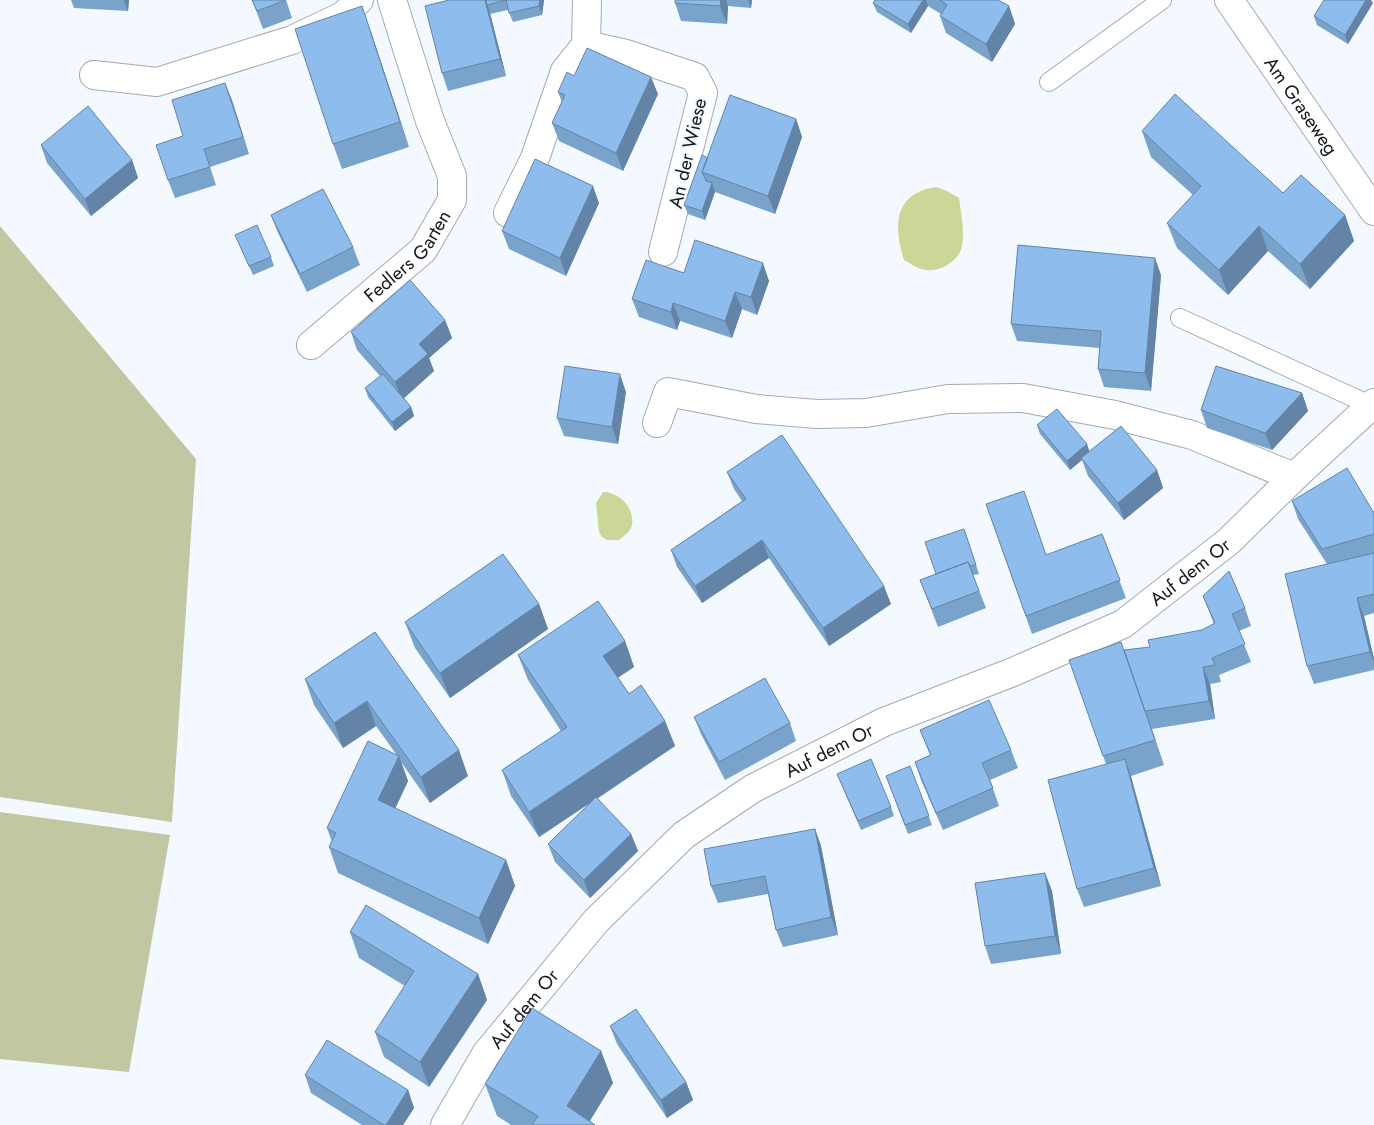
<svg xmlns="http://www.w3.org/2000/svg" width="1374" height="1125" font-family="Jost,sans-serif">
  <rect width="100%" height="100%" fill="#f3f9fe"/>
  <path fill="#c1c8a1" d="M 0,226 L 196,459 L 172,822 L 0,797 Z
    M 0,812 L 170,835 L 129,1072 L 0,1059 Z"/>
  <path fill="#ccd797" d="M 936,187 L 947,191 L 959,198 C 961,214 965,231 962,246 C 959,261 941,272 926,270 C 918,269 911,264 904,260 C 893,226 894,193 936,187 Z
    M 603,492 C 619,492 635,508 632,525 C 631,531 624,536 619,540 L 607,540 L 602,537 L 599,532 L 596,503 Z"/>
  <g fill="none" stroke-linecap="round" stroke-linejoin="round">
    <defs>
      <path id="service" d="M 1049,82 L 1162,0
        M 1180,318 L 1372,406"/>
      <g id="minor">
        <path id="s1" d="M 1229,0 L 1374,211"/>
        <path d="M 586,45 L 626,54 L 695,77 L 703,93 L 663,252"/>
        <path d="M 94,75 L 157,82 L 292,40 L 343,16 L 359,0"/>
        <path d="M 508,213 L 535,158 L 565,71 L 586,45 L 587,0"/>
        <path id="s2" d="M 311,345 L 423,250 L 452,200 L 452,176 L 430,121 L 392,0"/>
        <path d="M 657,423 L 668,392 L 756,409 L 817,414 L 866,413 L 948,399 L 1023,398 L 1115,415 L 1192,435 L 1294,477"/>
        <path id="s3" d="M 445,1125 L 486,1054 L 596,921 L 684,835 L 752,789 L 884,722 L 1013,672 L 1123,624 L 1229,541 L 1294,477 L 1374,403"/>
      </g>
    </defs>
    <use href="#service" stroke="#a2abb4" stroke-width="20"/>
    <use href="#minor" stroke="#a2abb4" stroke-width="30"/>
    <use href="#service" stroke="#fff" stroke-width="18"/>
    <use href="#minor" stroke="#fff" stroke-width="28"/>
  </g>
  <path fill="#7aa3cc" d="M 71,0 L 129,0 L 128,11 L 74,8 Z
    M 252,0 L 286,0 L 292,18 L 263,29 Z
    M 449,0 L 544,0 L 542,15 L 513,22 L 508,10 L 490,14 L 506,76 L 448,91 L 442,73 Z
    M 675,0 L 752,0 L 751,8 L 728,6 L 727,24 L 681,21 L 675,3 Z
    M 875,0 L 998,0 L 1009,6 L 1015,24 L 992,62 L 946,33 L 940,16 L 941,14 L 928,6 L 911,33 L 877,12 L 873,3 Z
    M 1373,3 L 1348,44 L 1317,25 L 1314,16 Z
    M 371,32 L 409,147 L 342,169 L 333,144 Z
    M 574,76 L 658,94 L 623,171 L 559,141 L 552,123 L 562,102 L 558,92 Z
    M 225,83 L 249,154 L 210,167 L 216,185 L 175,198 L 168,180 L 183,136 Z
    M 796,119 L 802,137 L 775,214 L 715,192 L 705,220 L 688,214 L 684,205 L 708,158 Z
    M 1142,131 L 1283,193 L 1345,215 L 1354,241 L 1310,289 L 1268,251 L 1228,295 L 1177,248 L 1167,223 L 1193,195 L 1151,157 Z
    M 41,145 L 132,160 L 138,178 L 91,216 L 47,163 Z
    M 599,203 L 566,276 L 509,249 L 502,231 Z
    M 271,215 L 353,247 L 360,265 L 307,292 L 278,233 Z
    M 235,235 L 271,257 L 274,266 L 253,275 Z
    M 684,273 L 769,281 L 757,315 L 742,309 L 732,338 L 680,321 L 677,330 L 639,317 L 632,299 Z
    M 1161,275 L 1151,391 L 1104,387 L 1098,369 L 1100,348 L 1017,341 L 1011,324 Z
    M 445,320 L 452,338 L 429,358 L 434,371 L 404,398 L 411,407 L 414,416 L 395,431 L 368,397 L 365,388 L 380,376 L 357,350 L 351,332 Z
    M 626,392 L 618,444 L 564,436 L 557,418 Z
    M 1302,393 L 1308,411 L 1272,450 L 1207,428 L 1201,410 Z
    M 1037,425 L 1090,451 L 1157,470 L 1163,488 L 1124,520 L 1088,476 L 1082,460 L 1070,470 L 1040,434 Z
    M 727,472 L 891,604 L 829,646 L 769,558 L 702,603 L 677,567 L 671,550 L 742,501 L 734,489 Z
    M 1292,501 L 1374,513 L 1374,553 L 1367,555 L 1374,553 L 1374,613 L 1364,616 L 1374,659 L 1374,670 L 1314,684 L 1307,666 L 1327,564 L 1298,519 Z
    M 986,504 L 1046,555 L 1102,534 L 1126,598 L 1032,634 Z
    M 964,529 L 979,574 L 973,575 L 986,608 L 938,627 L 920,580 L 936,574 Z
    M 1203,596 L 1245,608 L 1251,626 L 1239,631 L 1251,662 L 1219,675 L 1221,682 L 1210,684 L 1215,719 L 1152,729 L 1147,714 L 1164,765 L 1131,776 L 1161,886 L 1084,907 L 1077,889 L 1106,764 L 1069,660 L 1124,650 L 1150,647 L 1202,630 L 1214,624 Z
    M 539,604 L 548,629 L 450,698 L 415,648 L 405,622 Z
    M 375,632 L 468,776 L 430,803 L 401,762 L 408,781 L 395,809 L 506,860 L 515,886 L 488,944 L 338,873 L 329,847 L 332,842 L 327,828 L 396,754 L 376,726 L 343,748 L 314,705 L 305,679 Z
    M 625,641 L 634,667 L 618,677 L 629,694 L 665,721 L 675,746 L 597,799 L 631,834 L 638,851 L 590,898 L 555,862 L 548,844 L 590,803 L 539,837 L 511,796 L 502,770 L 561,731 L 528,680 L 518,655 Z
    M 694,717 L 790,723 L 796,741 L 725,780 L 701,734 Z
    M 920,730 L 1011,750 L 1018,768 L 990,780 L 999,806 L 943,830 L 921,780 L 915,762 L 930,755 Z
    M 910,766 L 932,825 L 908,834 L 886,776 Z
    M 837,774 L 891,807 L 894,816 L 861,830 Z
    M 815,829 L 821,846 L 838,935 L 783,947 L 776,930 L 768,894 L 718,903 L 711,886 Z
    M 1045,873 L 1052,891 L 1061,954 L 991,964 L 985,946 Z
    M 350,932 L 478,974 L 487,1000 L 429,1087 L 384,1057 L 375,1032 L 405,986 L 359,958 Z
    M 610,1026 L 686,1082 L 693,1100 L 667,1118 L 617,1044 Z
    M 601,1051 L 613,1083 L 590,1121 L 595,1125 L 511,1125 L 497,1116 L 485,1084 Z
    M 305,1075 L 408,1090 L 414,1108 L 403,1125 L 362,1125 L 311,1093 Z"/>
  <path fill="#6384a6" d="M 124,0 L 129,0 L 128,11 Z
    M 485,0 L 486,0 L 489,9 L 506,76 L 500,59 Z
    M 540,0 L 544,0 L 542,15 L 539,6 Z
    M 721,0 L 726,0 L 728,6 L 727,24 L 720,6 Z
    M 748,0 L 752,0 L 751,8 Z
    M 923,0 L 926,0 L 928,6 L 911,33 L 908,24 Z
    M 1366,0 L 1371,0 L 1373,3 L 1348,44 L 1345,35 Z
    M 362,6 L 371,32 L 409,147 L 400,122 Z
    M 1009,6 L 1015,24 L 992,62 L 986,44 Z
    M 651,77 L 658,94 L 623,171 L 616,153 Z
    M 225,83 L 232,100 L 249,154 L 243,137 Z
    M 796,119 L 802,137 L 775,214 L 768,196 Z
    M 132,160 L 138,178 L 91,216 L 85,199 Z
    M 712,183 L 715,192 L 705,220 L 702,211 Z
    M 593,186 L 599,203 L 566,276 L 560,258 Z
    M 1345,215 L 1354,241 L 1310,289 L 1300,264 Z
    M 1259,226 L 1268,251 L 1228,295 L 1219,270 Z
    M 1155,258 L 1161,275 L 1151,391 L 1145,373 Z
    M 763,263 L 769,281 L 757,315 L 751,297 Z
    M 735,292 L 742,309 L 732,338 L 725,321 Z
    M 673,303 L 680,321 L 677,330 L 671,312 Z
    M 445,320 L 452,338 L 429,358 L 434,371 L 402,400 L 395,382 L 419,344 Z
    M 620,374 L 626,392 L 618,444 L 612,427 Z
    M 1302,393 L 1308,411 L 1272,450 L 1265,433 Z
    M 411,407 L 414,416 L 395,431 L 392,422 Z
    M 1087,444 L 1090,453 L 1081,458 L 1082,460 L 1070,470 L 1067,461 Z
    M 1157,470 L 1163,488 L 1124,520 L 1118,503 Z
    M 762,540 L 769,558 L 702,603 L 695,586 Z
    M 884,586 L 891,604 L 829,646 L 823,628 Z
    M 1357,598 L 1364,616 L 1374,659 L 1374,663 L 1370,652 Z
    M 539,604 L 548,629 L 450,698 L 440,673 Z
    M 625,641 L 634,667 L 613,681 L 603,656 Z
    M 1203,667 L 1210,684 L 1215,719 L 1209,701 Z
    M 367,701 L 376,726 L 343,748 L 334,723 Z
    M 665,721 L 675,746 L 539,837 L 529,812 Z
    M 459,750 L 468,776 L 430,803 L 421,777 Z
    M 399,756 L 408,781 L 387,826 L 378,800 Z
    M 1125,759 L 1131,777 L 1161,886 L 1154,868 Z
    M 815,829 L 821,846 L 838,935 L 831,917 Z
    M 631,834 L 638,851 L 590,898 L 584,880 Z
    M 506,860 L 515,886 L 488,944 L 479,918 Z
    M 1045,873 L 1052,891 L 1061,954 L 1055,936 Z
    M 478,974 L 487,1000 L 429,1087 L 420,1062 Z
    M 601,1051 L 613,1083 L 587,1125 L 567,1106 Z
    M 686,1082 L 693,1100 L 667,1118 L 661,1100 Z
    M 408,1090 L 414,1108 L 403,1125 L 386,1125 Z"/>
  <path fill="#8ebded" stroke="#6384a6" d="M 252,0 L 286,0 L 257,11 Z
    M 449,0 L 485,0 L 500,59 L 442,73 L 425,6 Z
    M 486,0 L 540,0 L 539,6 L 509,13 L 506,0 L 487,5 Z
    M 675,0 L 721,0 L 720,6 L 675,3 Z
    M 875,0 L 923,0 L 908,24 L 873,3 Z
    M 940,0 L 998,0 L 1009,6 L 986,44 L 940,16 L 947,5 Z
    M 1324,0 L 1366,0 L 1345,35 L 1314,16 Z
    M 362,6 L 400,122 L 333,144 L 295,29 Z
    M 587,48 L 651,77 L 616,153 L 552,123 L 565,95 L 558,92 L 567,72 L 574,76 Z
    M 225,83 L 243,137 L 204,149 L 210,167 L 168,180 L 156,145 L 183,136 L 172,100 Z
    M 1175,94 L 1283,193 L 1301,175 L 1345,215 L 1300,264 L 1259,226 L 1219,270 L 1167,223 L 1201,186 L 1142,131 Z
    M 730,95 L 796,119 L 768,196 L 702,172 Z
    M 88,106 L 132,160 L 85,199 L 41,145 Z
    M 702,155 L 708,158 L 702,172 L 706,181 L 712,183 L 702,211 L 684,205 Z
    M 535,159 L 593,186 L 560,258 L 502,231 Z
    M 323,189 L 353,247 L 300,274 L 271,215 Z
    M 257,225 L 271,257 L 249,266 L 235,235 Z
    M 695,240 L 763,263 L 751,297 L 735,292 L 725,321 L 673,303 L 671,312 L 632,299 L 646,260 L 684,273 Z
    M 1018,245 L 1155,258 L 1145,373 L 1098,369 L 1101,331 L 1011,324 Z
    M 410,280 L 445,320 L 419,344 L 428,354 L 395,382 L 351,332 Z
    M 565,366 L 620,374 L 612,427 L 557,418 Z
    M 1216,366 L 1302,393 L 1265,433 L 1201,410 Z
    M 383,374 L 411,407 L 392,422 L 365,388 Z
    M 1057,409 L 1087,444 L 1067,461 L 1037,425 Z
    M 1121,426 L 1157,470 L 1118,503 L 1081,458 Z
    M 782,435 L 884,586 L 823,628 L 762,540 L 695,586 L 671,550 L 746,499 L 727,472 Z
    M 1347,468 L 1374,513 L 1374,534 L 1322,549 L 1292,501 Z
    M 1024,491 L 1046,555 L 1102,534 L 1120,580 L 1026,616 L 986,504 Z
    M 964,529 L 976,565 L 970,566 L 968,562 L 936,574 L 925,542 Z
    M 1374,553 L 1374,594 L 1357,598 L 1370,652 L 1307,666 L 1285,574 Z
    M 503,554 L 539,604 L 440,673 L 405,622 Z
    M 968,562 L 979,591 L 932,609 L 920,580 Z
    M 1229,571 L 1245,608 L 1232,614 L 1245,644 L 1212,658 L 1215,665 L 1203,667 L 1209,701 L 1145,711 L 1124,650 L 1150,647 L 1148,640 L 1202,630 L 1215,623 L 1203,596 Z
    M 598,601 L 625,641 L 603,656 L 629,694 L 641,685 L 665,721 L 529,812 L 502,770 L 567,727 L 518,655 Z
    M 375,632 L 459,750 L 421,777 L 367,701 L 334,723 L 305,679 Z
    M 1121,642 L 1155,740 L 1103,756 L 1069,660 Z
    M 765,678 L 790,723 L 719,762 L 694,717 Z
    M 989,700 L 1011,750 L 982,763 L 993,788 L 936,813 L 915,762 L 931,755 L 920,730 Z
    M 368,741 L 399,756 L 378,800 L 506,860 L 479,918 L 329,847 L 336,833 L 327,828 Z
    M 871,759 L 891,807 L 858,821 L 837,774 Z
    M 1125,759 L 1154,868 L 1077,889 L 1048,780 Z
    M 910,766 L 929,816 L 905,825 L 886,776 Z
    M 596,797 L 631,834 L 584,880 L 548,844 Z
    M 815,829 L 831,917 L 776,930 L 765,876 L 711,886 L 704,849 Z
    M 1045,873 L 1055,936 L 985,946 L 975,883 Z
    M 366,905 L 478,974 L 420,1062 L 375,1032 L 414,971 L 350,932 Z
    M 532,1008 L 601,1051 L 567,1106 L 595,1125 L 532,1125 L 538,1116 L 485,1084 Z
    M 636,1009 L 686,1082 L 661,1100 L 610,1026 Z
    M 327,1040 L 408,1090 L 386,1125 L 384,1125 L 305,1075 Z"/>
  <g text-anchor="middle" stroke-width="4.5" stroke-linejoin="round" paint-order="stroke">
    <g font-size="19" fill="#16191c" stroke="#f3f9fe">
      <text dy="7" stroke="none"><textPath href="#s1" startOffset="128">Am Graseweg</textPath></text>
      <text transform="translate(687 153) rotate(-77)" y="7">An der Wiese</text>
      <text dy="7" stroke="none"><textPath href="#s2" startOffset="132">Fedlers Garten</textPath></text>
      <text dy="7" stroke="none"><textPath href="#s3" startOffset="951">Auf dem Or</textPath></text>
      <text dy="7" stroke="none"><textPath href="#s3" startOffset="546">Auf dem Or</textPath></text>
      <text dy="7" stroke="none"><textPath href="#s3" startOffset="141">Auf dem Or</textPath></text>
    </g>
  </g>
</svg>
